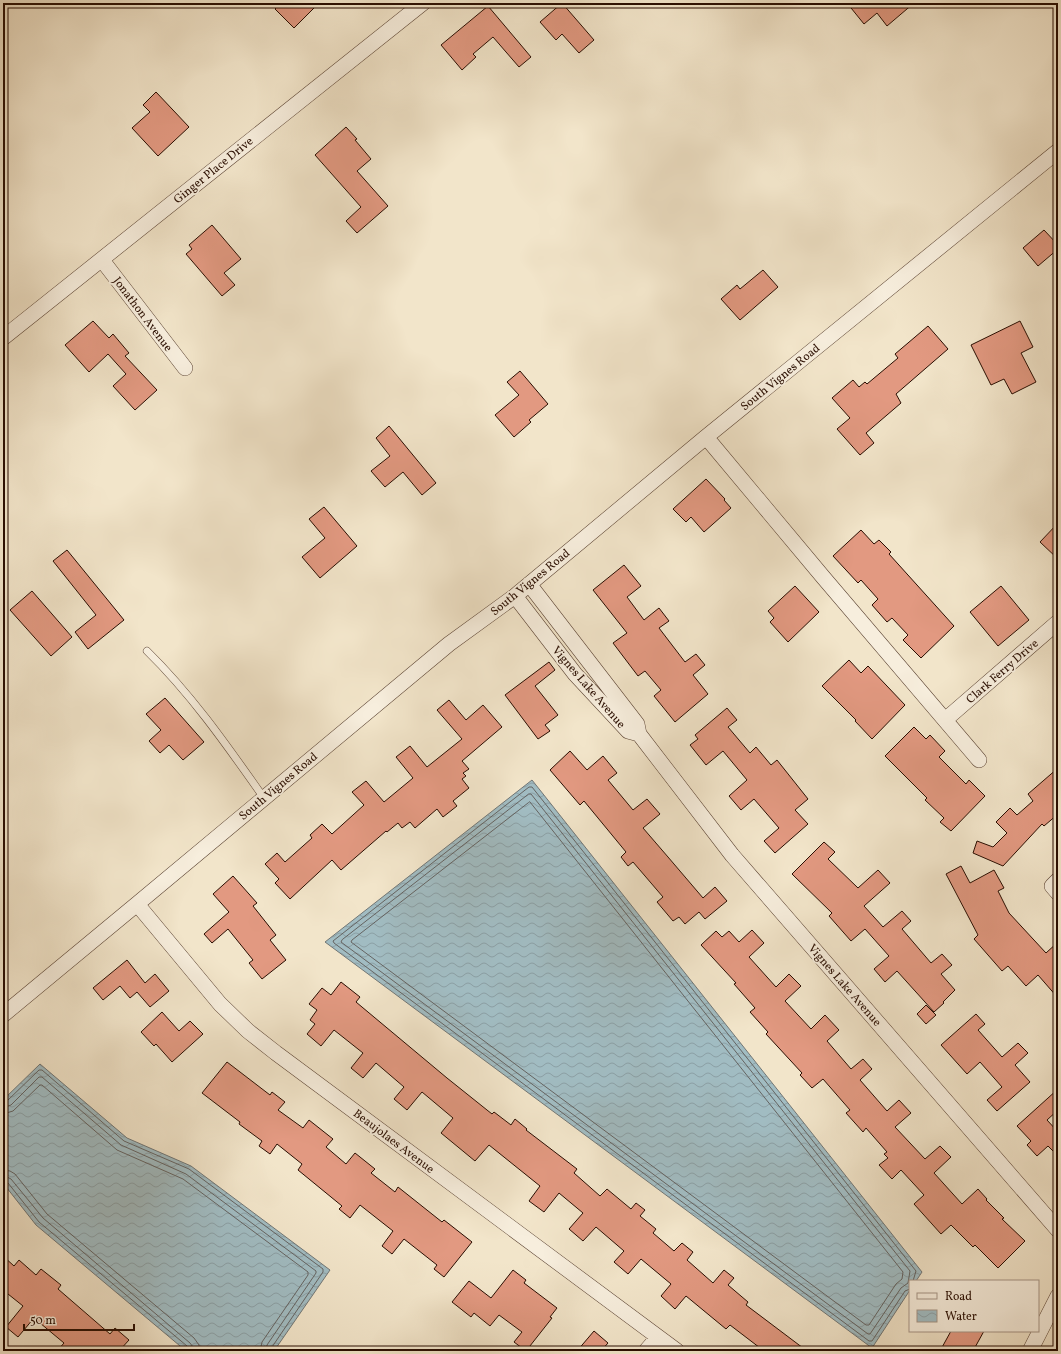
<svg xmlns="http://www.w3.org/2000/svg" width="1061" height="1354" font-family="Vollkorn,serif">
  <defs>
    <pattern id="water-waves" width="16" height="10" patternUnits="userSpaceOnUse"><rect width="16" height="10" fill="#a1bcc2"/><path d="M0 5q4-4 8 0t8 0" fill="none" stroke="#8ba0a5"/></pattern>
  </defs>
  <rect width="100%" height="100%" fill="#f2e5ca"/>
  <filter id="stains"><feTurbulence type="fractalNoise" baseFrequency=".005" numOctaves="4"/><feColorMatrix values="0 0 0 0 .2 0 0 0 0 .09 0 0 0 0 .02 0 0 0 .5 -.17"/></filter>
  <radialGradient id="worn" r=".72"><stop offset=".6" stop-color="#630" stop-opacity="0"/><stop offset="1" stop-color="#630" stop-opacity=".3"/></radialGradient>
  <path fill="url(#water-waves)" stroke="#717675" d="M 532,780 L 922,1272 L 916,1281 L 910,1281 L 910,1290 L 872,1348 L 325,942 Z
    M 40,1064 L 127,1138 L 191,1166 L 330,1270 L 274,1351 L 186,1351 L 36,1225 L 3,1183 L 3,1100 Z"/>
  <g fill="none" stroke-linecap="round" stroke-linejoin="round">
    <path stroke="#656462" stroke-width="1" d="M 529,794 L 531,794 L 910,1271 L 908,1283 L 901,1288 L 870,1334 L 868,1334 L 341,942 L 342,940 Z
      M 530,802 L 903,1272 L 902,1279 L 896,1284 L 869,1325 L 866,1325 L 351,942 L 352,940 L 528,803 Z
      M 3,1103 L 7,1101 L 39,1070 L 42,1070 L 124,1141 L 189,1169 L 323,1269 L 323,1272 L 272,1347 L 271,1351
      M 3,1108 L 11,1105 L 39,1077 L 42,1077 L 121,1145 L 186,1174 L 316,1271 L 316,1273 L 267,1345 L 266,1351
      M 3,1114 L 13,1111 L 40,1085 L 42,1085 L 117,1150 L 183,1179 L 308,1272 L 308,1275 L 262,1342 L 260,1351
      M 3,1170 L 10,1171 L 15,1174 L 47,1214 L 194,1338 L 199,1345 L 200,1351
      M 3,1176 L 7,1177 L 11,1179 L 43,1218 L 190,1343 L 193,1347 L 193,1351
      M 3,1181 L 8,1183 L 39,1222 L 187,1346 L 188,1351
      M 910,1289 L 905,1291 L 872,1341 L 869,1341 L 334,943 L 333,941 L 529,787 L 532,787 L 916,1271 L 913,1281"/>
  </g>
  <path fill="#e29981" stroke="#290d01" d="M 281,3 L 319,3 L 294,28 L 275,9 Z
    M 562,3 L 594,40 L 579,53 L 562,34 L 556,40 L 540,22 Z
    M 847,3 L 914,3 L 887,26 L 877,13 L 864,24 Z
    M 488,6 L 531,57 L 519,67 L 493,37 L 473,54 L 476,57 L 462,70 L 441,45 Z
    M 156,92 L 189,127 L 158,156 L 132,128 L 150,112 L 143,105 Z
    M 346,127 L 357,139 L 355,140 L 371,159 L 357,171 L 388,206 L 357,233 L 346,221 L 361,207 L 315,155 Z
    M 212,225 L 241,259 L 224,273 L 235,285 L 222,296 L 186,254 L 192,249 L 189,245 Z
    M 1044,230 L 1058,245 L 1058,249 L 1038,266 L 1023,248 Z
    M 763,270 L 778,287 L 740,320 L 721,299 L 737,285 L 740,289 Z
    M 93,321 L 109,338 L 113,334 L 129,353 L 125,356 L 157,390 L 135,410 L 113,386 L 126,374 L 108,354 L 89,372 L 65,345 Z
    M 1020,321 L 1033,347 L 1021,353 L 1036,382 L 1012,394 L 1004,379 L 991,385 L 971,345 Z
    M 928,326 L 948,349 L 896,394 L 901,403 L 866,433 L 874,443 L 860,455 L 837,429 L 850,418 L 832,398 L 853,380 L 859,387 L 865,382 L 867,384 L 898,358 L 895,354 Z
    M 520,371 L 548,404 L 529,420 L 531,422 L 514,437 L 495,415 L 519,395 L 507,382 Z
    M 389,426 L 436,483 L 422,495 L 403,472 L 385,487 L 371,471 L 390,456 L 376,438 Z
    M 706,479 L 725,499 L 724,500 L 731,508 L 704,532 L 691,517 L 686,522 L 673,509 Z
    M 324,507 L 357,546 L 320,578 L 302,557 L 325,538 L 309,519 Z
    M 1058,523 L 1058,559 L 1040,542 Z
    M 861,530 L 874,544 L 879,540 L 891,552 L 889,554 L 954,626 L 921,658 L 903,640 L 908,635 L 892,618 L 887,622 L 872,605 L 878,599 L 861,580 L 858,583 L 833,556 Z
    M 67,550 L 124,620 L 88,649 L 75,632 L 96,615 L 53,561 Z
    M 624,565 L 641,586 L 627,597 L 644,620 L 659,608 L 669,621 L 659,628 L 685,662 L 696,654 L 705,665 L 693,675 L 708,694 L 675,722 L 654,696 L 661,690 L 645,671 L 638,676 L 613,643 L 627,633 L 593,590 Z
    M 795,586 L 819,612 L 788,642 L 770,622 L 774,618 L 768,611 Z
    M 1001,586 L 1029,620 L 998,646 L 970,612 Z
    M 32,591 L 72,637 L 51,656 L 10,610 Z
    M 849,660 L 861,673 L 868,666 L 905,705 L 872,739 L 855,721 L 856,720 L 822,686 Z
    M 549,662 L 555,670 L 535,686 L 558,715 L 545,725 L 550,731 L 538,739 L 505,695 Z
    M 165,698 L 204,742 L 183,760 L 169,745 L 160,753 L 149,741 L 161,730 L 146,714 Z
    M 449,700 L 466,720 L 483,705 L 502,727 L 462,761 L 469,769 L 463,773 L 466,776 L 462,779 L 469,788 L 453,801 L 457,806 L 443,817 L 437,809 L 415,828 L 410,822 L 402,828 L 398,823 L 387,832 L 386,831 L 341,870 L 332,860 L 290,899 L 275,883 L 279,879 L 265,864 L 277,853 L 285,862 L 312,838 L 310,835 L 322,824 L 332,834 L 364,805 L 352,792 L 366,781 L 384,802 L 413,778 L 396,757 L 410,746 L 427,767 L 462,739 L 437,710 Z
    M 727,708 L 737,720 L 728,727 L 750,753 L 756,747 L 771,765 L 777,760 L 808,799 L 795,810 L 808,824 L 775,853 L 764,841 L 779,828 L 754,799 L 741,810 L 729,796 L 747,780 L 723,751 L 706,765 L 690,745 L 698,739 L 695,735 Z
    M 914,727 L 926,739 L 930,735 L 945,751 L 939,757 L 966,784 L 969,780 L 985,796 L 951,831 L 940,822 L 944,818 L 925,800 L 927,798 L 885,756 Z
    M 570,751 L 587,770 L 603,756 L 617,773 L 608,780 L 633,810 L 647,799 L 660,814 L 643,828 L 668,857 L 703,898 L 715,887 L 727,901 L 705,919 L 699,912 L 685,924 L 679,917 L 673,921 L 657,902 L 663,897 L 633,862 L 628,866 L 621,857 L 626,852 L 584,801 L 580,805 L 550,770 Z
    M 1058,768 L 1058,814 L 1044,826 L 1042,824 L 1003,866 L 973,853 L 977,841 L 993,847 L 1007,833 L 996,822 L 1010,808 L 1017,815 L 1033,801 L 1028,794 Z
    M 824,842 L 835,852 L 828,859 L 858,888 L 878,870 L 890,883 L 864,906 L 883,927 L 902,911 L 911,921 L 902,929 L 931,963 L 942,954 L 952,965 L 941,974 L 955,990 L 943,1002 L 944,1003 L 934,1012 L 897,971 L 885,982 L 874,969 L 889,956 L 865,929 L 851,941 L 829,916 L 832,913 L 792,874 Z
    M 961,866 L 970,883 L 994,870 L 1004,888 L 998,891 L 1009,913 L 1046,953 L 1058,942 L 1058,998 L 1038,975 L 1026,986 L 1008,966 L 1002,971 L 974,939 L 978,935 L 946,874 Z
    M 233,876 L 257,903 L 253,906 L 276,935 L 270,940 L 286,960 L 262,979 L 249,963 L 253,960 L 228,929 L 212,943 L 204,934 L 229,912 L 213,894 Z
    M 752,930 L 764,943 L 749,957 L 776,987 L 789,974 L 801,986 L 785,1001 L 811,1029 L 825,1015 L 839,1030 L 827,1041 L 851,1069 L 863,1059 L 872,1069 L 860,1080 L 887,1111 L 899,1100 L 911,1113 L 895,1127 L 925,1159 L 940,1146 L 951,1157 L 934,1173 L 962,1204 L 978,1189 L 987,1199 L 986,1200 L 1004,1218 L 1002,1219 L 1025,1241 L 998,1268 L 975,1245 L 973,1247 L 951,1225 L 941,1234 L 914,1204 L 924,1195 L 901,1170 L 892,1179 L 879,1165 L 888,1158 L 884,1154 L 887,1152 L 866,1128 L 863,1132 L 846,1113 L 850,1110 L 823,1079 L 812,1088 L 800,1075 L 802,1073 L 766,1034 L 768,1032 L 750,1012 L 755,1008 L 734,984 L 736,983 L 701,945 L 716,931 L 722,937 L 729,931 L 739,942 Z
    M 127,960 L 145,983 L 155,974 L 169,991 L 150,1007 L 137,992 L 130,998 L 120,986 L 103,1000 L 93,988 Z
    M 341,982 L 360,997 L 356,1002 L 447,1078 L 492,1114 L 494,1112 L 511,1125 L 515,1119 L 527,1129 L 526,1130 L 577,1169 L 574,1173 L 600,1196 L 607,1189 L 631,1209 L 636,1203 L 645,1210 L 640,1216 L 656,1229 L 653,1233 L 674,1251 L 682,1243 L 693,1252 L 687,1260 L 713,1283 L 724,1270 L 734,1278 L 728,1285 L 748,1302 L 746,1305 L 807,1351 L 764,1351 L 730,1325 L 726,1329 L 686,1296 L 675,1309 L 661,1296 L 671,1284 L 641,1259 L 628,1274 L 614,1262 L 624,1251 L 596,1227 L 583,1241 L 569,1229 L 583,1213 L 559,1193 L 544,1212 L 529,1201 L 540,1186 L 489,1145 L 475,1161 L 441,1133 L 453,1118 L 422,1092 L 407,1110 L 394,1099 L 404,1087 L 376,1063 L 363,1078 L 351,1068 L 363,1053 L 334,1030 L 321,1046 L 307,1034 L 315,1024 L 310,1020 L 317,1010 L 309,1004 L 322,988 L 331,995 Z
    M 926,1005 L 936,1015 L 926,1024 L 917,1014 Z
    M 162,1012 L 179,1031 L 190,1021 L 203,1034 L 172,1062 L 156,1044 L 154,1046 L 141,1032 Z
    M 976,1014 L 985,1024 L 978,1030 L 1002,1057 L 1018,1043 L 1028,1053 L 1015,1065 L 1030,1082 L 997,1111 L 987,1100 L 1002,1087 L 980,1062 L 967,1074 L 941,1045 Z
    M 227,1062 L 270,1095 L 272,1092 L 285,1102 L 278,1110 L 303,1128 L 309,1120 L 333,1139 L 326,1147 L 346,1164 L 355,1153 L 375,1169 L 371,1173 L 395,1192 L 398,1187 L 442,1222 L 444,1220 L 472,1242 L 444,1277 L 434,1269 L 437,1265 L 404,1239 L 392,1254 L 382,1246 L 393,1231 L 360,1205 L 350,1218 L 339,1209 L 342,1206 L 298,1170 L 302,1164 L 277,1144 L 270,1154 L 259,1146 L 262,1141 L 239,1124 L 240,1122 L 202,1093 Z
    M 1058,1089 L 1058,1110 L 1047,1120 L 1058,1132 L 1058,1156 L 1048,1146 L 1037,1156 L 1027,1145 L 1031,1141 L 1017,1126 Z
    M 3,1256 L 14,1266 L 19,1260 L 36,1275 L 41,1269 L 61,1285 L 58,1289 L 110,1334 L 115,1328 L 129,1340 L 119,1351 L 57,1351 L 64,1343 L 34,1318 L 18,1337 L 6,1327 L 23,1306 L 3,1290 Z
    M 513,1270 L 526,1280 L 524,1283 L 557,1308 L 550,1317 L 552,1318 L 526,1351 L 514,1342 L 522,1332 L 499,1315 L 490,1326 L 474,1313 L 471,1317 L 452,1302 L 469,1281 L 491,1298 Z
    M 594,1331 L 608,1343 L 601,1351 L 577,1351 Z
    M 951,1331 L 984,1331 L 973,1351 L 940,1351 Z"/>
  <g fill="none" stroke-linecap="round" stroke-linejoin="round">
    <defs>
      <path id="lane" d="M 147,651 C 192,695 228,747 264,798"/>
      <path id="street" d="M 102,260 L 185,368
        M 3,338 L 423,3
        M 706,437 L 823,577 L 979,760
        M 529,584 L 637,724 L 639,734 L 732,855 L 1058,1230
        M 515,596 L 575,674 L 628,731 L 639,734
        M 945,720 L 1058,622
        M 1058,880 L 1052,886 L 1058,893
        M 137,904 L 220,1004 L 248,1031 L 276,1053 L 677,1351
        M 3,1015 L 137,904 L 449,644 L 515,596 L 706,437 L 1058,151
        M 646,1351 L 658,1337
        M 1030,1351 L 1058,1296"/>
    </defs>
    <use href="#lane" stroke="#5b4333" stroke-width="8"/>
    <use href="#street" stroke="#5b4333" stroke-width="16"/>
    <use href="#lane" stroke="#f7eedd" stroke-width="7"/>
    <use href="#street" stroke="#f7eedd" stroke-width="15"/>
  </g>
  <g text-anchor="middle" stroke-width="3.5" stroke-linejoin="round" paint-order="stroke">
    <g font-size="12" fill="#290d01" stroke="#f7eedd">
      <text transform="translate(213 170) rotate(-39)" y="4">Ginger Place Drive</text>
      <text transform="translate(143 314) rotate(53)" y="4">Jonathon Avenue</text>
      <text transform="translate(780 377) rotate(-39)" y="4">South Vignes Road</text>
      <text transform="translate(530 582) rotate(-39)" y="4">South Vignes Road</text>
      <text transform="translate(1002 671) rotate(-41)" y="4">Clark Ferry Drive</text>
      <text transform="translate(589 687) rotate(49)" y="4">Vignes Lake Avenue</text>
      <text transform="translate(278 786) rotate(-40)" y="4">South Vignes Road</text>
      <text transform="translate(845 985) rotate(49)" y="4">Vignes Lake Avenue</text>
      <text transform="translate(394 1141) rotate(37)" y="4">Beaujolaes Avenue</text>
    </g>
  </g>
  <rect width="1061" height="1354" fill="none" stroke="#f2e5ca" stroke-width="16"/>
  <rect x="4" y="4" width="1053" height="1346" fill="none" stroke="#290d01" stroke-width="2"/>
  <rect x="8" y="8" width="1045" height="1338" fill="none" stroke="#290d01"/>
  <rect x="909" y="1280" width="130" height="52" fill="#f7eedd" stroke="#a59485"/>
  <rect x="917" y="1293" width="20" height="6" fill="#f7eedd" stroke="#a59485"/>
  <text x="945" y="1300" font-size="12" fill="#290d01">Road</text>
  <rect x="917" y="1310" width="20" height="12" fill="url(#water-waves)" stroke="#a59485"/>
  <text x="945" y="1320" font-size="12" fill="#290d01">Water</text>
  <path d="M24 1324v6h110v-6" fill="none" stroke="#290d01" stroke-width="2"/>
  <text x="30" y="1324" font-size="12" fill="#290d01" stroke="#f7eedd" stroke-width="3" paint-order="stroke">50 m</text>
  <rect width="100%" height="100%" filter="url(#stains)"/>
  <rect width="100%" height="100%" fill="url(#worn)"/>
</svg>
